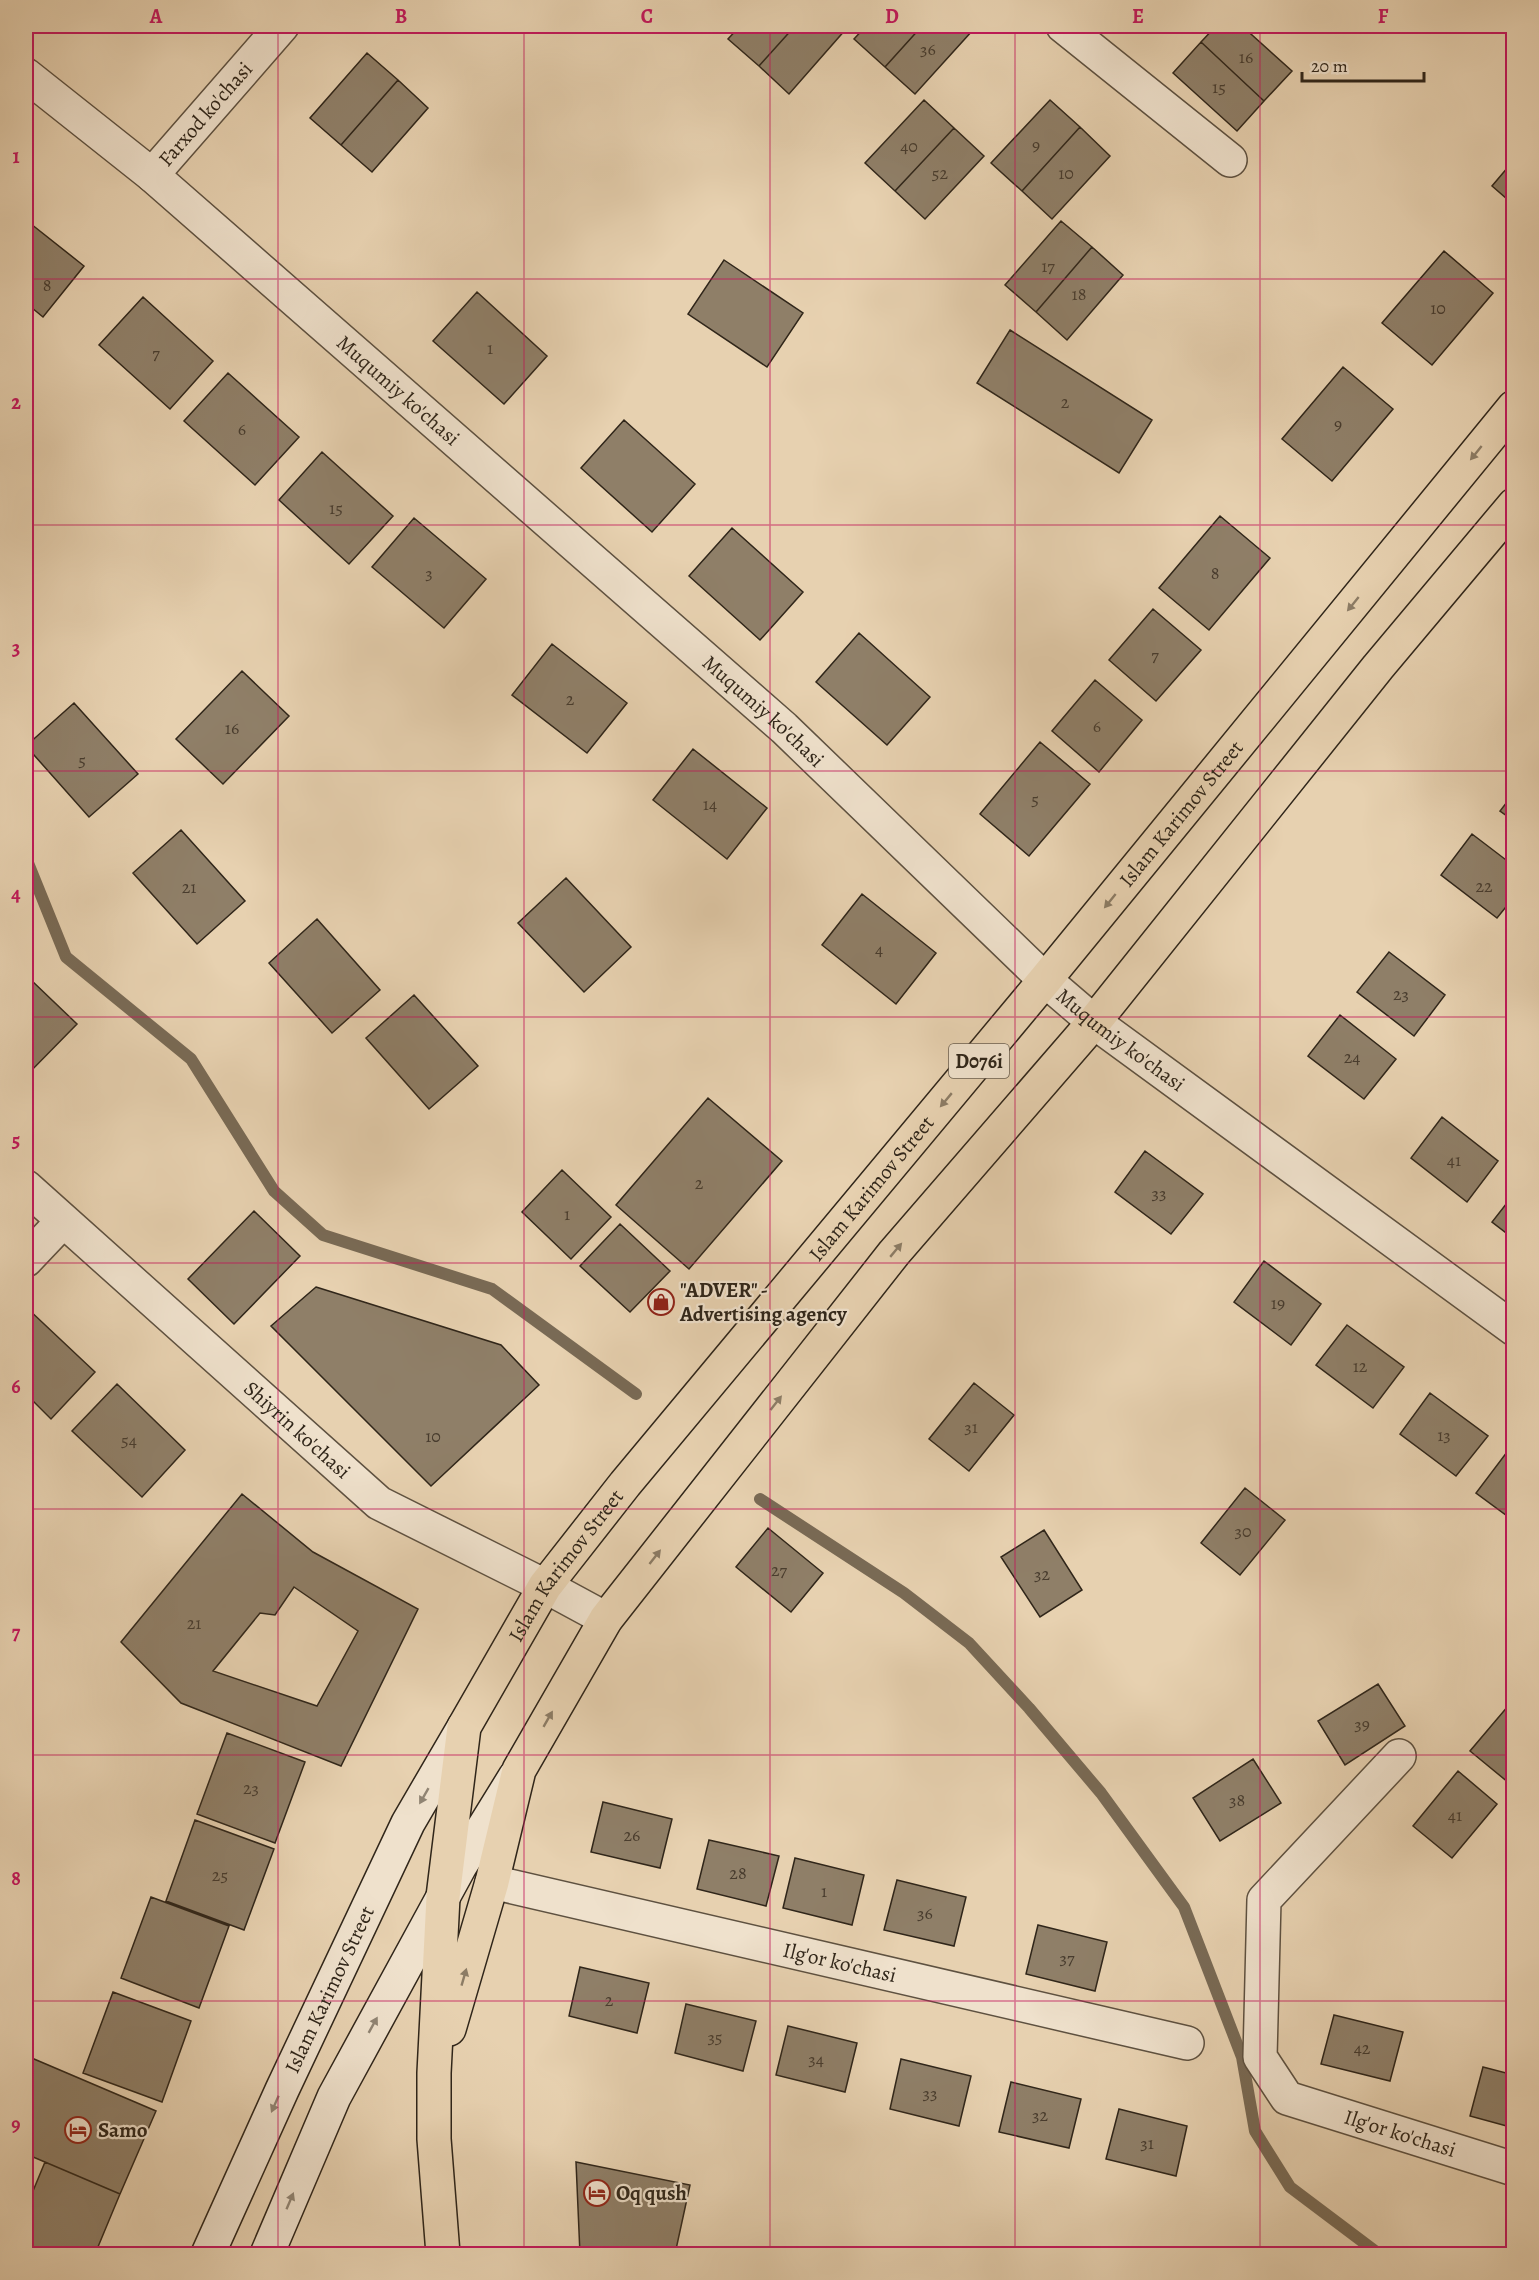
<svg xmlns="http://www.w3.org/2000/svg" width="1539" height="2280" font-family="Alegreya,serif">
  <rect width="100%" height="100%" fill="#e7d1b0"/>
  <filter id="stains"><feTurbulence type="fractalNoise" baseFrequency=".00333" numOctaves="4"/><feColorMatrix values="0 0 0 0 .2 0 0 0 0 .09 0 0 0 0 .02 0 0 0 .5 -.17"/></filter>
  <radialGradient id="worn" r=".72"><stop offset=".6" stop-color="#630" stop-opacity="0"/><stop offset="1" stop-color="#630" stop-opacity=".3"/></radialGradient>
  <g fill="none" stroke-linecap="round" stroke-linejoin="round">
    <path stroke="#796a55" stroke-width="12" d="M 26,858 L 66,957 L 191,1059 L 274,1191 L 323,1235 L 492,1289 L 636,1394
      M 760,1499 L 904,1593 L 969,1643 L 1029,1708 L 1101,1793 L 1184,1907 L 1242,2057 L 1255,2131 L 1290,2187 L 1379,2254"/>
  </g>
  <path fill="#8f7f68" stroke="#30261a" stroke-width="1.5" fill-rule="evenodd" d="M 740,26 L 795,26 L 759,66 L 728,39 Z
    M 795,26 L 842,26 L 846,29 L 789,94 L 759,66 Z
    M 866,26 L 922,26 L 885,67 L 854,39 Z
    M 922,26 L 966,26 L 972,31 L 915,94 L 885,67 Z
    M 1216,26 L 1242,26 L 1292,71 L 1264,101 L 1201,42 Z
    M 1201,42 L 1264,101 L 1237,131 L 1173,73 Z
    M 367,53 L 398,80 L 341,145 L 310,118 Z
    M 398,80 L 428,108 L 372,172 L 341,145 Z
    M 924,100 L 954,128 L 895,191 L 865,163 Z
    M 1050,100 L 1080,127 L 1022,191 L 991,163 Z
    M 1080,127 L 1110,156 L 1052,219 L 1022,191 Z
    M 954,128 L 984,156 L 925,219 L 895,191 Z
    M 1514,160 L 1514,205 L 1492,186 Z
    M 26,220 L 84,266 L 43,317 L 26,303 Z
    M 1061,221 L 1092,247 L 1036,312 L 1005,285 Z
    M 1092,247 L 1123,275 L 1067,340 L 1036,312 Z
    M 1444,251 L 1493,293 L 1432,365 L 1382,323 Z
    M 724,260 L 803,313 L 767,367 L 688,314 Z
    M 477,292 L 547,356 L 504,404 L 433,341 Z
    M 143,297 L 213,361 L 170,409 L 99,345 Z
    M 1010,330 L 1152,420 L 1119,473 L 977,383 Z
    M 1343,367 L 1393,409 L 1332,481 L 1282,439 Z
    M 228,373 L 299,437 L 255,485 L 184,421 Z
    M 624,420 L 695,484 L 652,532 L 581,468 Z
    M 322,452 L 393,516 L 349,564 L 279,500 Z
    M 1220,516 L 1270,558 L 1209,630 L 1159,588 Z
    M 414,518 L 486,579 L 444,628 L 372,567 Z
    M 732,528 L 803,592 L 760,640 L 689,576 Z
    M 1153,609 L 1201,650 L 1156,701 L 1109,660 Z
    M 859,633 L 930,697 L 887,745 L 816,682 Z
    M 552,644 L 627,703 L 587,753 L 512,695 Z
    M 242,671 L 289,716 L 223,784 L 176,739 Z
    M 1095,680 L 1142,720 L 1099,772 L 1052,731 Z
    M 74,703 L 138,774 L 89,817 L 26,746 Z
    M 1040,742 L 1090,784 L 1029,856 L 980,814 Z
    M 693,749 L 767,808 L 727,859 L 653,800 Z
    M 1514,793 L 1514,821 L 1500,811 Z
    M 181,830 L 245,901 L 197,944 L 133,873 Z
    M 1472,834 L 1514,866 L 1514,897 L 1497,918 L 1441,875 Z
    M 566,878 L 631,947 L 584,992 L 518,923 Z
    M 862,894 L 936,953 L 896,1004 L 822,945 Z
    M 317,919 L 380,990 L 332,1033 L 269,963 Z
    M 1389,952 L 1445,995 L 1414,1036 L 1357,992 Z
    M 30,979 L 77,1024 L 26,1076 L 26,984 Z
    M 414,995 L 478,1066 L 429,1109 L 366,1038 Z
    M 1340,1015 L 1396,1059 L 1364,1099 L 1308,1056 Z
    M 708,1098 L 782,1161 L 689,1269 L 616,1205 Z
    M 1442,1117 L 1498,1161 L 1467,1202 L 1411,1158 Z
    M 1145,1151 L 1203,1194 L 1171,1234 L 1115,1192 Z
    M 562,1170 L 611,1217 L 571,1259 L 522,1212 Z
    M 1514,1194 L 1514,1239 L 1492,1222 Z
    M 254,1211 L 300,1256 L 234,1324 L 188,1279 Z
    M 620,1224 L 670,1271 L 630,1312 L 580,1266 Z
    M 1264,1261 L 1321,1304 L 1291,1345 L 1234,1302 Z
    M 316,1287 L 501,1345 L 539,1385 L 431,1486 L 271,1326 Z
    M 26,1307 L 95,1372 L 51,1419 L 26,1394 Z
    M 1347,1325 L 1404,1367 L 1373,1408 L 1316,1365 Z
    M 974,1383 L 1014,1415 L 969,1471 L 929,1439 Z
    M 117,1384 L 185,1450 L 142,1497 L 72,1431 Z
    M 1430,1393 L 1488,1436 L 1456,1476 L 1400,1434 Z
    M 1507,1452 L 1514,1457 L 1514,1521 L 1476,1493 Z
    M 1245,1488 L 1285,1520 L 1240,1575 L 1201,1543 Z
    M 242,1494 L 313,1552 L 418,1609 L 341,1766 L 181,1703 L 121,1642 ZM 294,1587 L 358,1631 L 317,1706 L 213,1671 L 260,1613 L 275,1615 Z
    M 768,1528 L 823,1573 L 791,1612 L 736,1567 Z
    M 1044,1530 L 1082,1590 L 1040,1617 L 1001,1557 Z
    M 1378,1684 L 1405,1726 L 1345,1765 L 1318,1721 Z
    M 1514,1699 L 1514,1778 L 1509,1783 L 1470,1751 Z
    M 227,1733 L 305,1762 L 275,1843 L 197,1814 Z
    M 1253,1759 L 1281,1803 L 1220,1841 L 1193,1798 Z
    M 1458,1771 L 1497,1804 L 1452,1858 L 1413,1826 Z
    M 603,1802 L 672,1819 L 660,1868 L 591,1852 Z
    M 195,1820 L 274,1849 L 244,1930 L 166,1901 Z
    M 709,1840 L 779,1856 L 766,1906 L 697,1889 Z
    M 795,1858 L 864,1875 L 852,1925 L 783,1908 Z
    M 897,1880 L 966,1897 L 954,1946 L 884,1930 Z
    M 151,1897 L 229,1926 L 199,2008 L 121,1978 Z
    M 1038,1925 L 1107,1942 L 1095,1991 L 1026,1974 Z
    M 580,1967 L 649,1983 L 637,2033 L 569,2016 Z
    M 113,1992 L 191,2021 L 162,2102 L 83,2073 Z
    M 686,2004 L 756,2021 L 743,2071 L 675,2053 Z
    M 1334,2015 L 1403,2032 L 1390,2081 L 1321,2064 Z
    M 788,2026 L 857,2043 L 845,2092 L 776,2075 Z
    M 27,2056 L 156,2111 L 120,2194 L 26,2154 L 26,2060 Z
    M 901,2059 L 971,2076 L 959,2126 L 890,2109 Z
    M 1483,2067 L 1514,2075 L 1514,2128 L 1470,2116 Z
    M 1011,2082 L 1081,2099 L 1069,2148 L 999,2132 Z
    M 1119,2109 L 1187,2126 L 1176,2176 L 1106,2159 Z
    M 45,2162 L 120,2194 L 95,2254 L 26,2254 L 26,2208 Z
    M 576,2162 L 690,2185 L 675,2254 L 580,2254 Z"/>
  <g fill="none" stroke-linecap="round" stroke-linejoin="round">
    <defs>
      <g id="minor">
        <path d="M 1063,26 L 1230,160"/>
        <path id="s1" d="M 26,75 L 152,175 L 784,728 L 1045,980 L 1094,1022 L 1514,1329"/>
        <path id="s2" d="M 152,175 L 282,26"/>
        <path id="s3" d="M 26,1187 L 379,1503 L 545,1586 L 606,1619"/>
        <path d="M 26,1260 L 63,1221"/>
        <path id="s4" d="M 1399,1756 L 1264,1900 L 1260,2057 L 1287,2098 L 1514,2169"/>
        <path id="s5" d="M 492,1882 L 1187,2043"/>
      </g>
      <g id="secondary">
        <path id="s6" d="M 208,2254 L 282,2090 L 408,1823 L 464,1727"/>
        <path d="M 267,2254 L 334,2097 L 460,1866 L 515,1777"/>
      </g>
      <g id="primary">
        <path d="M 449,2029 L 492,1882 L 519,1770 L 606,1619 L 894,1253 L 1094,1022 L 1378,667 L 1514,505"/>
        <path id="s7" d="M 443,2254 L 434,2139 L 434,2073 L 443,1897 L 464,1727 L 545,1586 L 625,1484 L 1045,980 L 1514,407"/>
      </g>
    </defs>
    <use href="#minor" stroke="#5e5140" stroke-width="36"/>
    <use href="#secondary" stroke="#30261a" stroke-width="36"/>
    <use href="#primary" stroke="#30261a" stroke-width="36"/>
    <use href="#minor" stroke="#efe1cc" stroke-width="33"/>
    <use href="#secondary" stroke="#efe1cc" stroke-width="33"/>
    <use href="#primary" stroke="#e7d1b0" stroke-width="33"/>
  </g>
  <defs><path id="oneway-solid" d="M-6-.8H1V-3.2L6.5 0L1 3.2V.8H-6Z" transform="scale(1.5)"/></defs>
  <g fill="#8c7c65">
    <use href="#oneway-solid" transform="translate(1476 453) rotate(129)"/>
    <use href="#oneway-solid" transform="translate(1353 604) rotate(129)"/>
    <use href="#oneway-solid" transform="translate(1110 901) rotate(129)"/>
    <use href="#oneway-solid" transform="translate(946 1100) rotate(130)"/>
    <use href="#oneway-solid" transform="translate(896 1250) rotate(-50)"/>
    <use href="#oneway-solid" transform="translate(776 1403) rotate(-52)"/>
    <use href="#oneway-solid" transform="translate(655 1557) rotate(-52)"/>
    <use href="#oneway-solid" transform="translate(548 1719) rotate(-60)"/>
    <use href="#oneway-solid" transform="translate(464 1977) rotate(-74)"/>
  </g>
  <g fill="#908473">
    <use href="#oneway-solid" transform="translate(424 1796) rotate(120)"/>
    <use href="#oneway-solid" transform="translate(373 2025) rotate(-61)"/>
    <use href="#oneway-solid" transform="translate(275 2104) rotate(114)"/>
    <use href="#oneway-solid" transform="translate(290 2201) rotate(-67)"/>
  </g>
  <path fill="none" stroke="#c2185b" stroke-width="1.5" stroke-opacity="0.55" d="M 278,26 L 278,2254M 524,26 L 524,2254M 770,26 L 770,2254M 1015,26 L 1015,2254M 1260,26 L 1260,2254M 26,279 L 1514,279M 26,525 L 1514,525M 26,771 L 1514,771M 26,1017 L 1514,1017M 26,1263 L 1514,1263M 26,1509 L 1514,1509M 26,1755 L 1514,1755M 26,2001 L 1514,2001"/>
  <defs>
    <symbol id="shop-ring" viewBox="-11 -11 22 22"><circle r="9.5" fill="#efe1cc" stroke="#8f2418" stroke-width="1.5"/><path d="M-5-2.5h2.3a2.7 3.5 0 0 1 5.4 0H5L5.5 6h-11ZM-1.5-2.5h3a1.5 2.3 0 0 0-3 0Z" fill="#8f2418"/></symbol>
    <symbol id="hotel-ring" viewBox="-11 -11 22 22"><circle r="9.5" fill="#efe1cc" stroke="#8f2418" stroke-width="1.5"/><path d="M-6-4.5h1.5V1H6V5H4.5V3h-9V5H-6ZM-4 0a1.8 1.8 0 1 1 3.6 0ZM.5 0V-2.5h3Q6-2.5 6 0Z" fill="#8f2418"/></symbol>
  </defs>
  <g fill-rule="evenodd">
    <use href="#shop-ring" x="646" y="1287" width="30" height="30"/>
    <use href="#hotel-ring" x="63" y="2115" width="30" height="30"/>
    <use href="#hotel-ring" x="582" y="2178" width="30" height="30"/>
  </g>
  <g text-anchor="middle" stroke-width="4.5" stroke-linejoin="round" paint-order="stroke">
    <g font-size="18" fill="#483c2e">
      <text x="928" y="55">36</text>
      <text x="1246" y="63">16</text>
      <text x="1219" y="93">15</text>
      <text x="1036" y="151">9</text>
      <text x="909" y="152">40</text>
      <text x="940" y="179">52</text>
      <text x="1066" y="179">10</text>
      <text x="1048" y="272">17</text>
      <text x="47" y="291">8</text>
      <text x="1079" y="300">18</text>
      <text x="1438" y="314">10</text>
      <text x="490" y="354">1</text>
      <text x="156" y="359">7</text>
      <text x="1065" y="408">2</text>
      <text x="1338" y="430">9</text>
      <text x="242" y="435">6</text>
      <text x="336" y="514">15</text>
      <text x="429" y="579">3</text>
      <text x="1215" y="579">8</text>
      <text x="1155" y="661">7</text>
      <text x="570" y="705">2</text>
      <text x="1097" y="732">6</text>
      <text x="232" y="734">16</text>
      <text x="82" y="766">5</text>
      <text x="1035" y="805">5</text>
      <text x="710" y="810">14</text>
      <text x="1484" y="892">22</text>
      <text x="189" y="893">21</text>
      <text x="879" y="955">4</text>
      <text x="1401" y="1000">23</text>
      <text x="1352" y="1063">24</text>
      <text x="1454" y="1166">41</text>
      <text x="699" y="1189">2</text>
      <text x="1159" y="1199">33</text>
      <text x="567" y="1220">1</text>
      <text x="1278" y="1309">19</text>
      <text x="1360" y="1372">12</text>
      <text x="971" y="1433">31</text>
      <text x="1444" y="1441">13</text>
      <text x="433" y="1442">10</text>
      <text x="129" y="1446">54</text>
      <text x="1243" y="1537">30</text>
      <text x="779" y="1576">27</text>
      <text x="1042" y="1580">32</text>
      <text x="194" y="1629">21</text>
      <text x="1362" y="1730">39</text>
      <text x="251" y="1794">23</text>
      <text x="1237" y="1806">38</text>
      <text x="1455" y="1821">41</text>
      <text x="632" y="1841">26</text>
      <text x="738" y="1879">28</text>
      <text x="220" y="1881">25</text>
      <text x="824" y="1897">1</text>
      <text x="925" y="1919">36</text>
      <text x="1067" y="1964">37</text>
      <text x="609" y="2006">2</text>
      <text x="715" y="2043">35</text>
      <text x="1362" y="2054">42</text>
      <text x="816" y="2065">34</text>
      <text x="930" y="2099">33</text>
      <text x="1040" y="2121">32</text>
      <text x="1147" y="2149">31</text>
    </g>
    <rect fill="#efe1cc" stroke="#695e4f" stroke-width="1.5" x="949" y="1044" width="60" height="34" rx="4.5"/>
    <g font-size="20" font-weight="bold" fill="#30261a">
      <text x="979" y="1068">D076i</text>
    </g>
    <g font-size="21" fill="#30261a" stroke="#efe1cc">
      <text dy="7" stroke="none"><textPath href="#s2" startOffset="81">Farxod ko'chasi</textPath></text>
      <text dy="7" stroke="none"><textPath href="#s1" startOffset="488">Muqumiy ko'chasi</textPath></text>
      <text dy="7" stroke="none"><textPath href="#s1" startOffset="974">Muqumiy ko'chasi</textPath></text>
      <text dy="7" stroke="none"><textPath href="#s7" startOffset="1692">Islam Karimov Street</textPath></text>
      <text dy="7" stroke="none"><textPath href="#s1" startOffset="1460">Muqumiy ko'chasi</textPath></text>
      <text dy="7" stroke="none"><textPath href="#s7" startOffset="1206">Islam Karimov Street</textPath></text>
      <text dy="7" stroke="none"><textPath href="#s3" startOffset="364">Shiyrin ko'chasi</textPath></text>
      <text dy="7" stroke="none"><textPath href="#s7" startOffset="720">Islam Karimov Street</textPath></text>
      <text dy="7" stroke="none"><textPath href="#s5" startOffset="357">Ilg'or ko'chasi</textPath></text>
      <text dy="7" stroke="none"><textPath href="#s6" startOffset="291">Islam Karimov Street</textPath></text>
      <text dy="7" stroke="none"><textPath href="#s4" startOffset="522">Ilg'or ko'chasi</textPath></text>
    </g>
    <g font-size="21" font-weight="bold" fill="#30261a" stroke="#efe1cc" text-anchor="start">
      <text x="680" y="1297">"ADVER" -<tspan x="680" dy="24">Advertising agency</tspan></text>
      <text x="98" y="2137">Samo</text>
      <text x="616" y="2200">Oq qush</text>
    </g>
  </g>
  <rect width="1539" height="2280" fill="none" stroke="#e7d1b0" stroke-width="66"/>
  <path d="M1302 72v9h122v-9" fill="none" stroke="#30261a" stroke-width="3"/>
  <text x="1311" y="72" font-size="18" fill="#30261a" stroke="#efe1cc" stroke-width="4.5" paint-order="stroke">20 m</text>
  <rect x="33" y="33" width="1473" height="2214" fill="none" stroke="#c2185b" stroke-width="2"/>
  <g font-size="20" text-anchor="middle" font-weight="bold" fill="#c2185b">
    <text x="156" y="23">A</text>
    <text x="401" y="23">B</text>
    <text x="647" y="23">C</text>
    <text x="892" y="23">D</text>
    <text x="1138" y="23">E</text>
    <text x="1383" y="23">F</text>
    <text x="16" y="163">1</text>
    <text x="16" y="409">2</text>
    <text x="16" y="655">3</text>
    <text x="16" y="901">4</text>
    <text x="16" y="1147">5</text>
    <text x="16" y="1393">6</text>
    <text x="16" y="1639">7</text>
    <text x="16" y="1885">8</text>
    <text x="16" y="2131">9</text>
  </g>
  <rect width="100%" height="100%" filter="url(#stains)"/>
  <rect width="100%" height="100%" fill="url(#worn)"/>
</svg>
